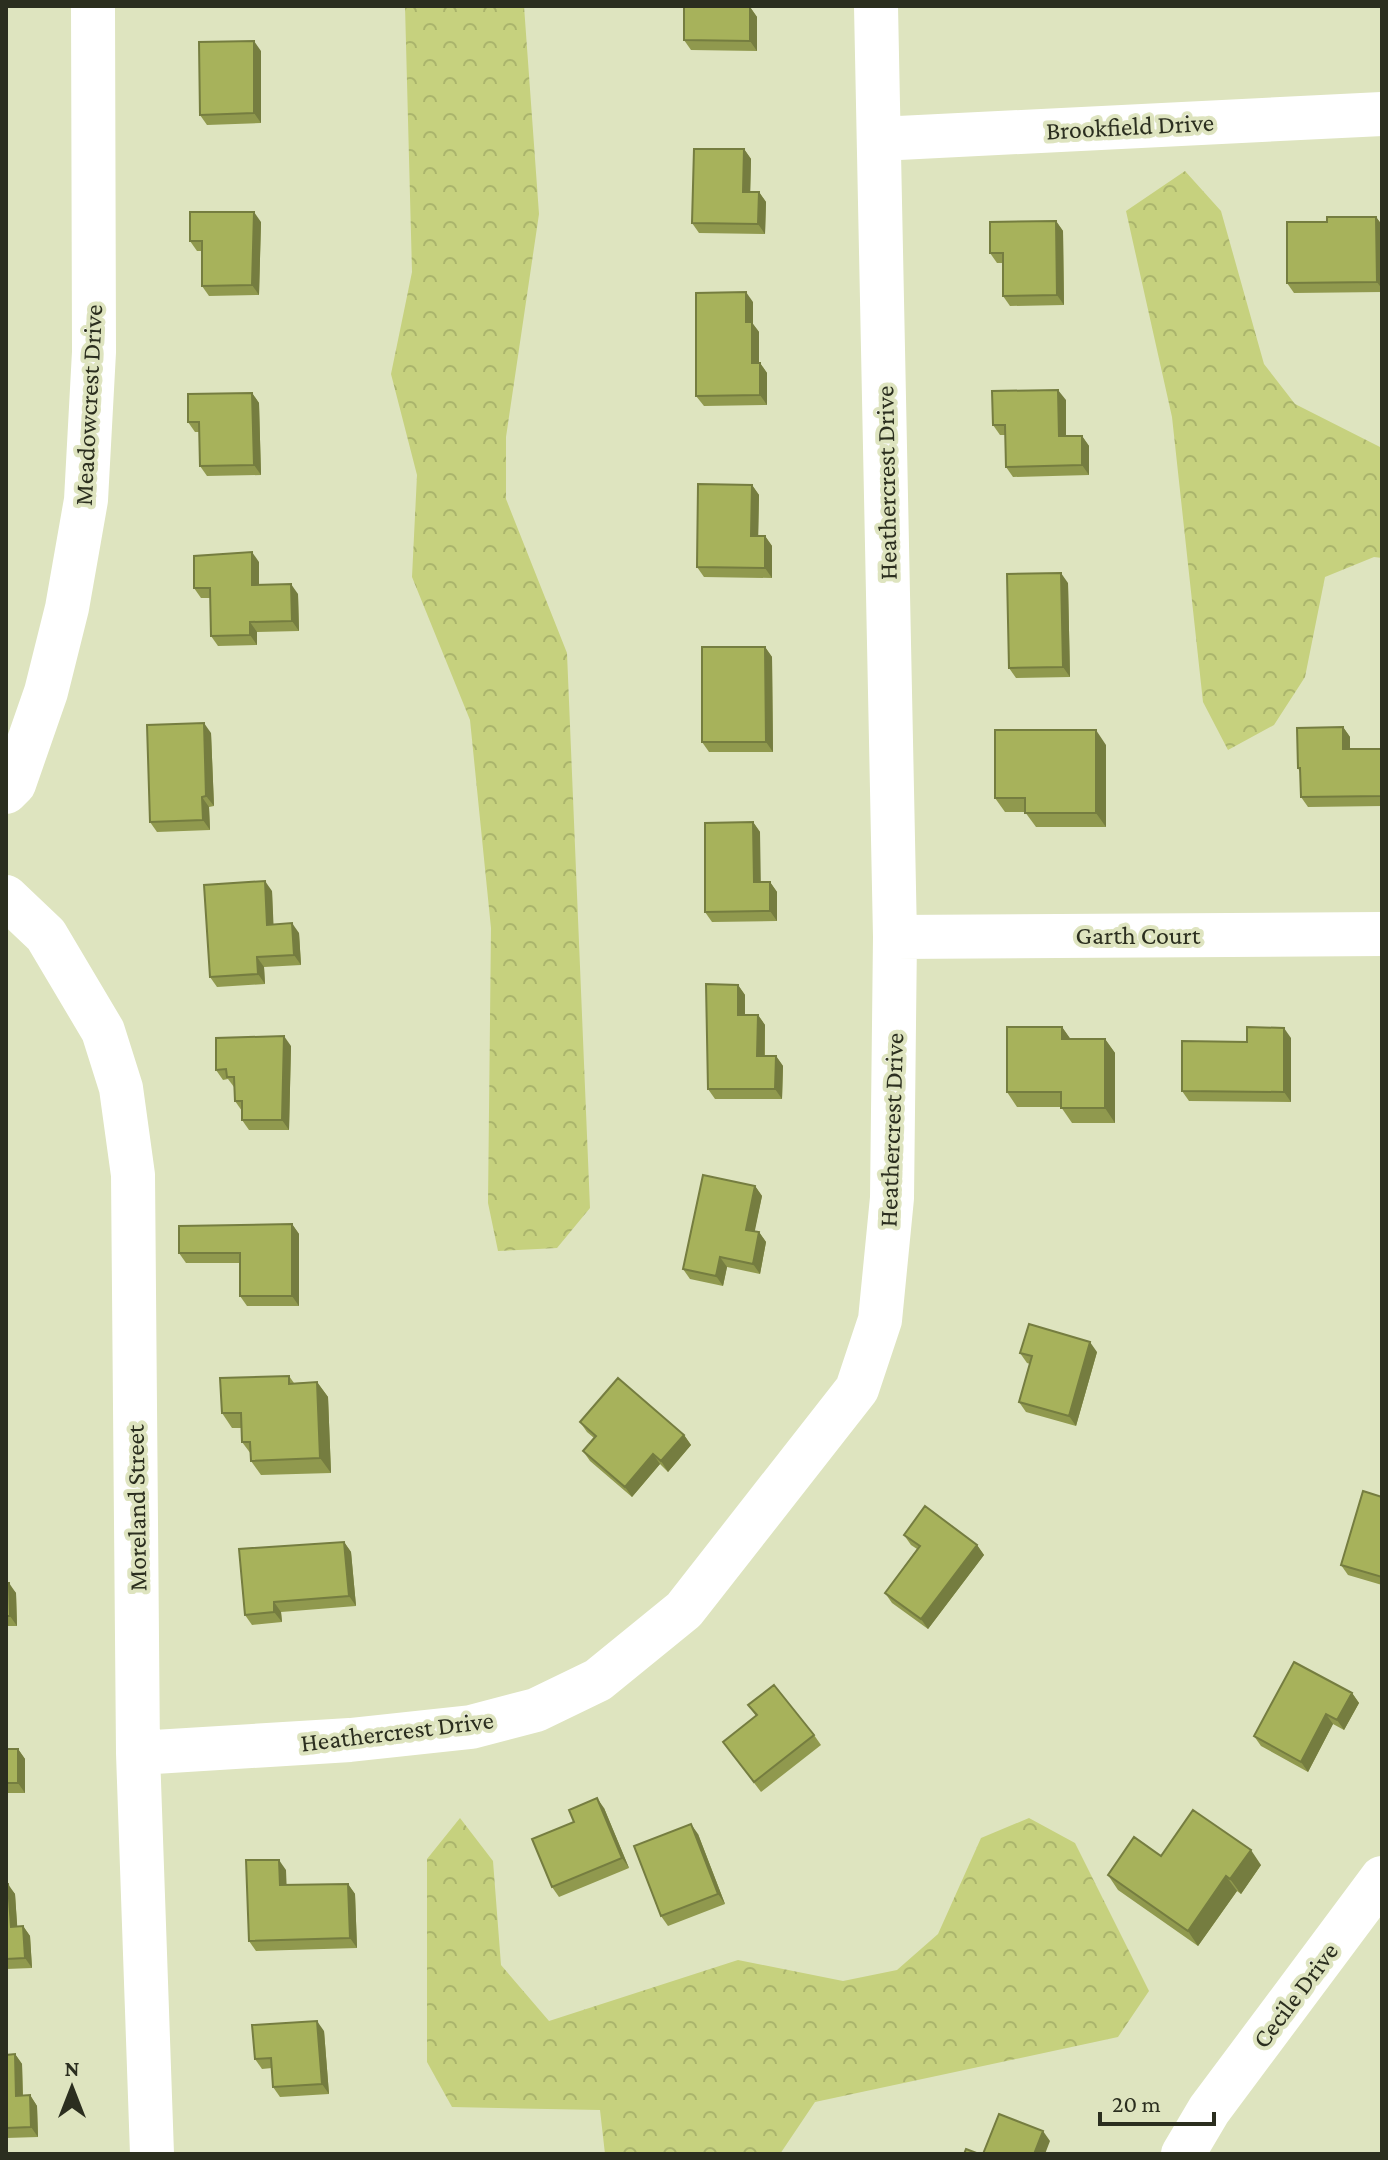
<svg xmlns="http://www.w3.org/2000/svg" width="1388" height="2160" font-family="'Crimson Pro',serif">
  <defs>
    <pattern id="forest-crowns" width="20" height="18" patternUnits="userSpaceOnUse" patternTransform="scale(2)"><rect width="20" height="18" fill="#c6d17e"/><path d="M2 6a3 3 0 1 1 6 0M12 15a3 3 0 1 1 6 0" fill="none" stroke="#aab46c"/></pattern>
  </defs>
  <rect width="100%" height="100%" fill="#dee4bf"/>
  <path fill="url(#forest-crowns)" d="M 405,6 L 524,6 L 539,214 L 506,437 L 506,499 L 567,653 L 590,1208 L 557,1248 L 498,1251 L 488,1203 L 491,928 L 470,720 L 412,577 L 417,475 L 391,374 L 412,272 Z
    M 1185,171 L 1221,211 L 1264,364 L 1295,404 L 1382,448 L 1382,558 L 1374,557 L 1325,577 L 1305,677 L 1274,725 L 1228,750 L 1203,702 L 1172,417 L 1126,211 Z
    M 460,1818 L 493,1861 L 501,1965 L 549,2021 L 738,1960 L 843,1981 L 897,1970 L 938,1934 L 981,1838 L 1029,1818 L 1075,1843 L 1149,1991 L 1118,2037 L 815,2102 L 780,2154 L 605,2154 L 600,2110 L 452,2107 L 427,2062 L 427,1859 Z"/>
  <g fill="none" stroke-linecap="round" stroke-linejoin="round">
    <path stroke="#fff" stroke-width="44" d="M 879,139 L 1382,114
      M 6,792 L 14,784 L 46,692 L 67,608 L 86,500 L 94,352 L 93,6
      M 6,897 L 46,935 L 103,1031 L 121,1088 L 133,1175 L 138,1753 L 152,2154
      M 895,937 L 1382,934
      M 138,1753 L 350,1740 L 471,1727 L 536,1710 L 598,1680 L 684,1610 L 857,1389 L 880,1320 L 892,1198 L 895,937 L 876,6
      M 1183,2154 L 1209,2110 L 1382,1878"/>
  </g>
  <path fill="#90994e" d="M 744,6 L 744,7 L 750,7 L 757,17 L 757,51 L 691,50 L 684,40 Z
    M 261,51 L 261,123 L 207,125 L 200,115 Z
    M 744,149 L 751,159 L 750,192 L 759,192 L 766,202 L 765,234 L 699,233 L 692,223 Z
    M 1376,217 L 1382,225 L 1382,292 L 1294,293 L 1287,283 L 1327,222 Z
    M 1056,221 L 1063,231 L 1064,305 L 1010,306 L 1003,296 L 1003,263 L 997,263 L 990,253 Z
    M 261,222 L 259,295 L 209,296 L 202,286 L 202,251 L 197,251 L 190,241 Z
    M 753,302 L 753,324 L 759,332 L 759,363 L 760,363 L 767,373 L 767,405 L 704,406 L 696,396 Z
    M 252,393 L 259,403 L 261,475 L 207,476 L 200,466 L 199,432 L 195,432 L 188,422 Z
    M 1066,400 L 1066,436 L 1082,436 L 1089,446 L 1089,475 L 1013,477 L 1006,467 L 1005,435 L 1000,435 L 993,425 Z
    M 752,485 L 759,495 L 758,536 L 765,536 L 772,546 L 772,578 L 704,577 L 697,567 Z
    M 259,562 L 259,584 L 298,594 L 299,631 L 257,632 L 257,645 L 218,646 L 211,636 L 210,598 L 201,598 L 194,588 Z
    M 1068,583 L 1070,677 L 1016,678 L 1009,668 Z
    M 765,647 L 772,657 L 773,752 L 709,752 L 702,742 Z
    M 1343,727 L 1350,737 L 1350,749 L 1382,749 L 1382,806 L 1308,807 L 1301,797 L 1300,772 L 1298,768 Z
    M 211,733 L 214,806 L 209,807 L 210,830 L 157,832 L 150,822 Z
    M 1106,745 L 1106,827 L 1036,827 L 1025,812 L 1005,812 L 995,798 Z
    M 753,822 L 760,832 L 760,882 L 770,882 L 777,892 L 777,921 L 712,922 L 705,912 Z
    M 272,891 L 273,924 L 299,933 L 301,965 L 264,967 L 265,984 L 217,987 L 210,977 Z
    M 738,985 L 745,995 L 745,1015 L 758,1015 L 765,1025 L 765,1056 L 776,1056 L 783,1066 L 782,1099 L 715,1099 L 708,1089 Z
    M 1062,1027 L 1070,1039 L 1105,1039 L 1115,1053 L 1115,1123 L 1072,1123 L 1061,1107 L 1017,1107 L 1007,1092 Z
    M 1291,1038 L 1291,1102 L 1189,1101 L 1182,1091 L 1247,1042 Z
    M 291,1046 L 289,1130 L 249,1130 L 242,1120 L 242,1111 L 235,1101 L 234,1087 L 228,1079 L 223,1080 L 216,1070 Z
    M 755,1186 L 762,1196 L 754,1232 L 759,1232 L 766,1242 L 760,1274 L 727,1267 L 723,1286 L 690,1279 L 683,1269 Z
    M 292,1224 L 299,1234 L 299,1306 L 247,1306 L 240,1296 L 240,1263 L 186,1263 L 179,1253 Z
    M 1097,1352 L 1076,1426 L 1026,1412 L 1019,1402 L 1030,1364 L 1027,1363 L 1020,1353 Z
    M 289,1376 L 294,1383 L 317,1382 L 328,1397 L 331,1473 L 261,1475 L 251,1461 L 251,1454 L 242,1442 L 241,1428 L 232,1428 L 222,1413 Z
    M 580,1422 L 684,1435 L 691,1445 L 668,1472 L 660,1464 L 632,1497 L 590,1461 L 583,1451 L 594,1438 L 587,1432 Z
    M 1382,1497 L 1382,1585 L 1348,1575 L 1341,1565 Z
    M 904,1535 L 977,1545 L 984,1555 L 928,1629 L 892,1603 L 885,1593 L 917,1549 L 911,1545 Z
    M 344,1542 L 351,1552 L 356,1606 L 281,1612 L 282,1622 L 252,1625 L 245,1615 Z
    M 6,1583 L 16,1593 L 17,1626 L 6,1626 Z
    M 1352,1693 L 1359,1703 L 1344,1730 L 1333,1724 L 1308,1772 L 1261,1746 L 1254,1736 Z
    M 748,1705 L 814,1735 L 821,1745 L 761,1792 L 723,1742 L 756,1716 Z
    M 6,1734 L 6,1749 L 18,1749 L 25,1759 L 25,1793 L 6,1793 Z
    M 604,1808 L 629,1868 L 559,1897 L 552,1887 Z
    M 698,1834 L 725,1904 L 668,1926 L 661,1916 Z
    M 1161,1856 L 1261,1865 L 1241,1894 L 1237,1891 L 1198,1946 L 1118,1890 L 1108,1875 Z
    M 286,1870 L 286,1885 L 348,1884 L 355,1894 L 357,1948 L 256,1951 L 249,1941 Z
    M 6,1884 L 15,1894 L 17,1926 L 23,1926 L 30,1936 L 32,1968 L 6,1969 Z
    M 324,2031 L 329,2094 L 280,2097 L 273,2087 L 272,2068 L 262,2069 L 255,2059 Z
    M 15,2054 L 22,2064 L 23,2096 L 30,2095 L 37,2106 L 38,2137 L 6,2138 L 6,2055 Z"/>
  <path fill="#757d40" d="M 750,7 L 757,17 L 757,51 L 750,41 Z
    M 254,41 L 261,51 L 261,123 L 254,113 Z
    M 744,149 L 751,159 L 750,202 L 743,192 Z
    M 759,192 L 766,202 L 765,234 L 758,224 Z
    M 254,212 L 261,222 L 259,295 L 252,285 Z
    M 1376,217 L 1382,225 L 1382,289 L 1377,282 Z
    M 1056,221 L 1063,231 L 1064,305 L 1057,295 Z
    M 746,292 L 753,302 L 753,324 L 759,332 L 759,373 L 752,363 L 746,322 Z
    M 760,363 L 767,373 L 767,405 L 760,395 Z
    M 1058,390 L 1066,400 L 1066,446 L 1059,436 Z
    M 252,393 L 259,403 L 261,475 L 254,465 Z
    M 1082,436 L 1089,446 L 1089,475 L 1082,465 Z
    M 752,485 L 759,495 L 758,546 L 751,536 Z
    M 765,536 L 772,546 L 772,578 L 765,568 Z
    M 252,552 L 259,562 L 259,595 L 252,585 Z
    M 1061,573 L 1068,583 L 1070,677 L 1063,667 Z
    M 291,584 L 298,594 L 299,631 L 292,621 Z
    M 250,622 L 257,632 L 257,645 L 250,635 Z
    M 765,647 L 772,657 L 773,752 L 766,742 Z
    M 204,723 L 211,733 L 214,806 L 206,796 Z
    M 1343,727 L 1350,737 L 1350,759 L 1343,749 Z
    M 1096,730 L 1106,745 L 1106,827 L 1096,813 Z
    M 202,797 L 209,807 L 210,830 L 203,820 Z
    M 753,822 L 760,832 L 761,892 L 754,882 Z
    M 265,881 L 272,891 L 274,935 L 267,925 Z
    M 770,882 L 777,892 L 777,921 L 770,911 Z
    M 292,923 L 299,933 L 301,965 L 294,955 Z
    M 257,957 L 264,967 L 265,984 L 258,974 Z
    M 738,985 L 745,995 L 745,1025 L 738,1015 Z
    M 758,1015 L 765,1025 L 764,1066 L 757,1056 Z
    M 1062,1027 L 1072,1041 L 1062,1039 Z
    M 1284,1028 L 1291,1038 L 1291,1102 L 1284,1092 Z
    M 284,1036 L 291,1046 L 289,1130 L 282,1120 Z
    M 1105,1039 L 1115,1053 L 1115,1123 L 1105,1108 Z
    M 776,1056 L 783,1066 L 782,1099 L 775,1089 Z
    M 755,1186 L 762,1196 L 753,1240 L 746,1230 Z
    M 292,1224 L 299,1234 L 299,1306 L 292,1296 Z
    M 759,1232 L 766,1242 L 760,1274 L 753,1264 Z
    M 720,1257 L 727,1267 L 723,1286 L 716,1276 Z
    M 1090,1342 L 1097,1352 L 1076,1426 L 1069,1416 Z
    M 317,1382 L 328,1397 L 331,1473 L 320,1458 Z
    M 684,1435 L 691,1445 L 668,1472 L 661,1461 Z
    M 653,1454 L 660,1464 L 632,1497 L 625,1487 Z
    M 344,1542 L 351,1552 L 356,1606 L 349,1596 Z
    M 977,1545 L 984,1555 L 928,1629 L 921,1619 Z
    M 9,1583 L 16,1593 L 17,1626 L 10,1616 Z
    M 274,1602 L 281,1612 L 282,1622 L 274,1612 Z
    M 1352,1693 L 1359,1703 L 1344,1730 L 1337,1720 Z
    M 1326,1714 L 1333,1724 L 1308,1772 L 1301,1762 Z
    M 18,1749 L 25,1759 L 25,1793 L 18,1783 Z
    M 597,1798 L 604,1808 L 629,1868 L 622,1858 Z
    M 691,1824 L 698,1834 L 725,1904 L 718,1894 Z
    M 1251,1850 L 1261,1865 L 1241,1894 L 1230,1879 Z
    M 279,1860 L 286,1870 L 287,1895 L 280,1885 Z
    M 1226,1876 L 1237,1891 L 1198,1946 L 1188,1931 Z
    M 8,1884 L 15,1894 L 18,1937 L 11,1927 Z
    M 348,1884 L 355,1894 L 357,1948 L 350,1938 Z
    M 23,1926 L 30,1936 L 32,1968 L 25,1958 Z
    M 317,2021 L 324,2031 L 329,2094 L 322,2084 Z
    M 15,2054 L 22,2064 L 23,2106 L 16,2096 Z
    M 30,2095 L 37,2106 L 38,2137 L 31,2127 Z
    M 1043,2131 L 1050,2141 L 1045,2154 L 1034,2154 Z"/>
  <path fill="#a7b25b" stroke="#757d40" stroke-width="2" d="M 684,6 L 737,6 L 737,7 L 750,7 L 750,41 L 684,40 Z
    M 254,41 L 254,113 L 200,115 L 199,42 Z
    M 694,149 L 744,149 L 743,192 L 759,192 L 758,224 L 692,223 Z
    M 190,212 L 254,212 L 252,285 L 202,286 L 202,241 L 190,241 Z
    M 1327,217 L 1376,217 L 1377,282 L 1287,283 L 1287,222 L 1327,222 Z
    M 1056,221 L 1057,295 L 1003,296 L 1003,253 L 990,253 L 990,222 Z
    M 746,292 L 746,322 L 752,322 L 752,363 L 760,363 L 760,395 L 696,396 L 696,293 Z
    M 1058,390 L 1059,436 L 1082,436 L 1082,465 L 1006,467 L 1005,425 L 993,425 L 992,391 Z
    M 252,393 L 254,465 L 200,466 L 199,422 L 188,422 L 188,394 Z
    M 698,484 L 752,485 L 751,536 L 765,536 L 765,568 L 697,567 Z
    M 252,552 L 252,585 L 291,584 L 292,621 L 250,622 L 250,635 L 211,636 L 210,588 L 194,588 L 194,556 Z
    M 1061,573 L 1063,667 L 1009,668 L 1007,574 Z
    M 702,647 L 765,647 L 766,742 L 702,742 Z
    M 204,723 L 206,796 L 202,797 L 203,820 L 150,822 L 147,725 Z
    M 1343,727 L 1343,749 L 1382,749 L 1382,796 L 1301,797 L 1300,768 L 1298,768 L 1297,728 Z
    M 995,730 L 1096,730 L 1096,813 L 1025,813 L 1025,798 L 995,798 Z
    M 753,822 L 754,882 L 770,882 L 770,911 L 705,912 L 705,823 Z
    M 265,881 L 267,925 L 292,923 L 294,955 L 257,957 L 258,974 L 210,977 L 204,885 Z
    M 706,984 L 738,985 L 738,1015 L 758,1015 L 757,1056 L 776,1056 L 775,1089 L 708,1089 Z
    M 1007,1027 L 1062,1027 L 1062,1039 L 1105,1039 L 1105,1108 L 1061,1108 L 1061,1092 L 1007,1092 Z
    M 1247,1027 L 1284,1028 L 1284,1092 L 1182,1091 L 1182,1041 L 1247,1042 Z
    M 284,1036 L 282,1120 L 242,1120 L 242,1101 L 235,1101 L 234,1077 L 227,1077 L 226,1069 L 216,1070 L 216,1038 Z
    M 703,1175 L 755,1186 L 746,1230 L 759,1232 L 753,1264 L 720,1257 L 716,1276 L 683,1269 Z
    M 292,1224 L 292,1296 L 240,1296 L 240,1253 L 179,1253 L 179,1226 Z
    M 1029,1324 L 1090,1342 L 1069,1416 L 1019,1402 L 1032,1356 L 1020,1353 Z
    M 289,1376 L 289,1384 L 317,1382 L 320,1458 L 251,1461 L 250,1442 L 242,1442 L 241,1413 L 222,1413 L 220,1378 Z
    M 618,1378 L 684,1435 L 661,1461 L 653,1454 L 625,1487 L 583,1451 L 596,1436 L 580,1422 Z
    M 1363,1491 L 1382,1497 L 1382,1577 L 1341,1565 Z
    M 925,1506 L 977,1545 L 921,1619 L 885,1593 L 920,1546 L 904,1535 Z
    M 344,1542 L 349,1596 L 274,1602 L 274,1612 L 245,1615 L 239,1549 Z
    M 6,1583 L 9,1583 L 10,1616 L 6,1616 Z
    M 1294,1662 L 1352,1693 L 1337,1720 L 1326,1714 L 1301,1762 L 1254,1736 Z
    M 774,1685 L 814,1735 L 754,1782 L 723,1742 L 757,1715 L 748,1705 Z
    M 6,1749 L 18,1749 L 18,1783 L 6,1783 Z
    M 597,1798 L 622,1858 L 552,1887 L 532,1839 L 574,1822 L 569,1810 Z
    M 1193,1810 L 1251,1850 L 1230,1879 L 1226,1876 L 1188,1931 L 1108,1875 L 1134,1837 L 1161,1856 Z
    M 691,1824 L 718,1894 L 661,1916 L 634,1846 Z
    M 246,1860 L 279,1860 L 280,1885 L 348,1884 L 350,1938 L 249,1941 Z
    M 6,1884 L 8,1884 L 11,1927 L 23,1926 L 25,1958 L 6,1959 Z
    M 317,2021 L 322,2084 L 273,2087 L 271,2058 L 255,2059 L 252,2025 Z
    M 15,2054 L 16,2096 L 30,2095 L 31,2127 L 6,2128 L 6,2055 Z
    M 999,2114 L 1043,2131 L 1034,2154 L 983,2154 Z
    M 966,2149 L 979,2154 L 964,2154 Z"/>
  <g text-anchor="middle" stroke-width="8" stroke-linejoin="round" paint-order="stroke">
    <g font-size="26" fill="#2b2e1f" stroke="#dee4bf">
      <text transform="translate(1130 126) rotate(-3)" y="9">Brookfield Drive</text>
      <text transform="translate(88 405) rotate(-87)" y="9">Meadowcrest Drive</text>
      <text transform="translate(886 483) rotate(-91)" y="9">Heathercrest Drive</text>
      <text x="1138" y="944">Garth Court</text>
      <text transform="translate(891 1130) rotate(-88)" y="9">Heathercrest Drive</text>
      <text transform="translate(136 1508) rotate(-91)" y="9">Moreland Street</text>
      <text transform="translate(397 1731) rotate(-7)" y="9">Heathercrest Drive</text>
      <text transform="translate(1295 1995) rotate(-53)" y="9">Cecile Drive</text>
    </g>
  </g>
  <rect width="1388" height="2160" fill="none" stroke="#2b2e1f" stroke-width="16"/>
  <g transform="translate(72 2088)" stroke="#dee4bf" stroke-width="6" paint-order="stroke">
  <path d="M0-6L14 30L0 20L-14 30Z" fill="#2b2e1f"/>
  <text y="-12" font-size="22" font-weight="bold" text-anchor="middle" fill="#2b2e1f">N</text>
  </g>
  <path d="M1100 2112v12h114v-12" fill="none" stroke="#2b2e1f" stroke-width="4"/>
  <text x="1112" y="2112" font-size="24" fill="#2b2e1f" stroke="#dee4bf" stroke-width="6" paint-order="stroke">20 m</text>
</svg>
